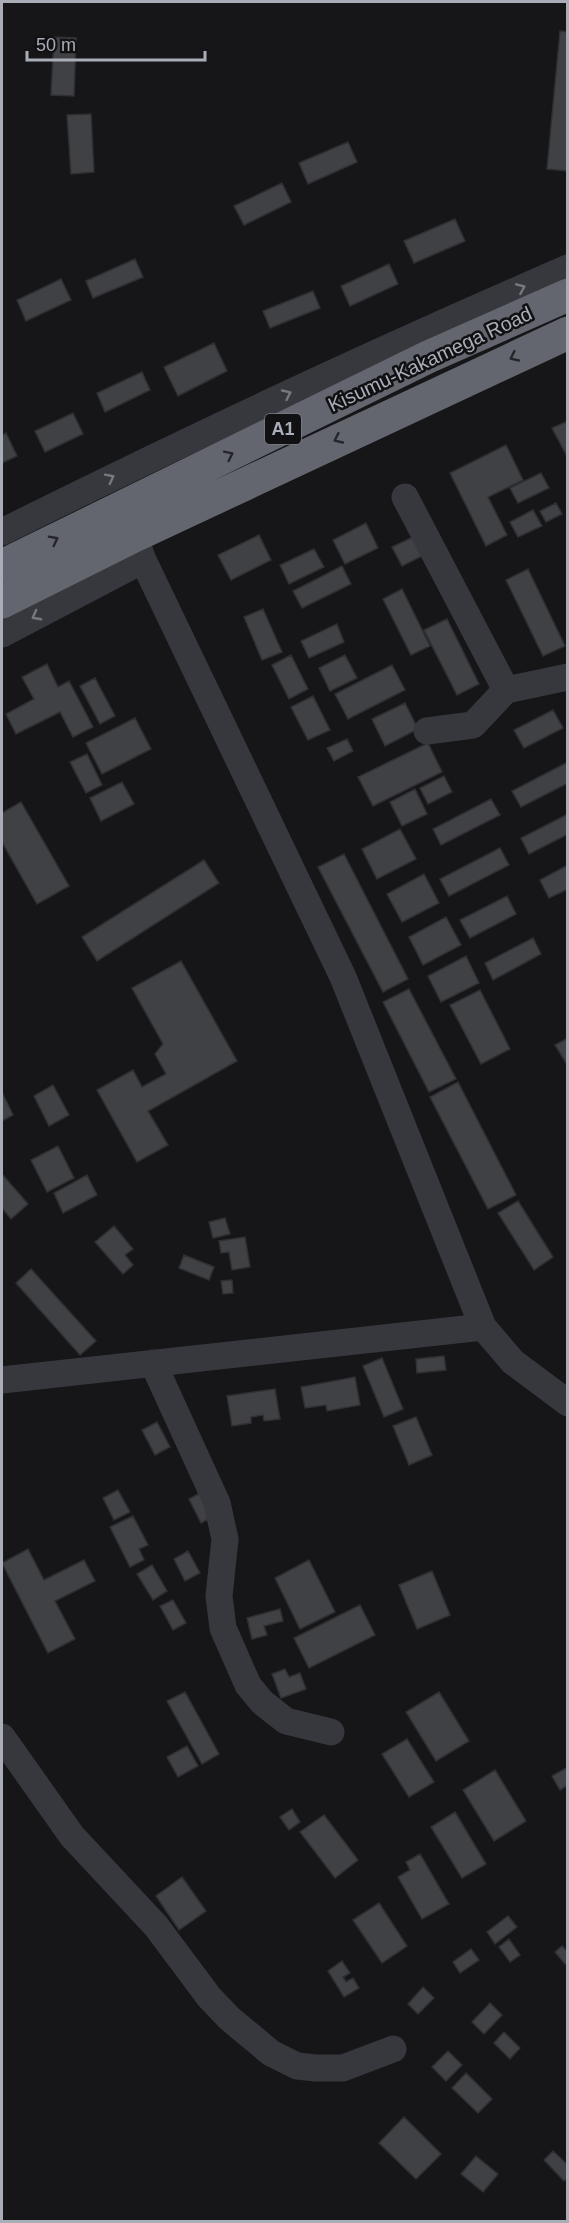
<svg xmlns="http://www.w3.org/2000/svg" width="569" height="2223" font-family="Arial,sans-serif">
  <rect width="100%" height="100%" fill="#161618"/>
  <path fill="#404145" stroke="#303034" stroke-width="1.5" d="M 560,31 L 568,32 L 568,171 L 547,169 Z
    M 54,37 L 76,38 L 74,96 L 51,95 Z
    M 91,114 L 94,172 L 71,174 L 67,115 Z
    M 348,142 L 357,162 L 308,184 L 299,163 Z
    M 282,183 L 291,202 L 244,225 L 234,206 Z
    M 455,219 L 465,241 L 414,263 L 404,241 Z
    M 135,259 L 143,277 L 93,298 L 86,281 Z
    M 389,264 L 398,284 L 350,306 L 341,286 Z
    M 61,279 L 71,300 L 26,321 L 17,300 Z
    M 313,291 L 320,308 L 270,328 L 263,311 Z
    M 214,343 L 227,371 L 178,396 L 164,367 Z
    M 142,372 L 150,390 L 105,412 L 97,393 Z
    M 73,413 L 83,434 L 45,452 L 35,431 Z
    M 568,421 L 568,458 L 552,428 Z
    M 6,433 L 17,456 L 2,463 L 2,435 Z
    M 506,445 L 523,480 L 488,497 L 507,535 L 486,546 L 450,473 Z
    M 541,473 L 549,488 L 518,503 L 510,488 Z
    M 556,503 L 562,514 L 546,522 L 540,511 Z
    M 533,510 L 542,526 L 518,537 L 510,522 Z
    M 366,523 L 378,548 L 345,564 L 333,540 Z
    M 259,535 L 271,560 L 231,580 L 218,555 Z
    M 413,537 L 422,556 L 402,566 L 392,547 Z
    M 314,549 L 324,567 L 289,584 L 280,565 Z
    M 342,566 L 351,584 L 302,608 L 293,591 Z
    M 528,569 L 565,646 L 543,656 L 506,580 Z
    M 402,589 L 430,646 L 411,655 L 383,599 Z
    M 263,609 L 282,652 L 262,660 L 244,617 Z
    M 447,619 L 479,684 L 457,695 L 424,630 Z
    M 337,624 L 344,642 L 309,658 L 301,641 Z
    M 291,655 L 308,689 L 289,699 L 272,665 Z
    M 345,655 L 357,678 L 330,691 L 319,668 Z
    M 47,664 L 58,687 L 69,681 L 93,727 L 73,737 L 60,712 L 16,734 L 6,714 L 34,699 L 22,677 Z
    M 392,665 L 405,690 L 348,719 L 335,694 Z
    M 95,678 L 115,716 L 100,724 L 80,686 Z
    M 313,696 L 330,730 L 308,740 L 291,707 Z
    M 405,703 L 418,729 L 385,746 L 372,719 Z
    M 553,710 L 563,728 L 524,748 L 514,730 Z
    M 135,718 L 151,749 L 102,774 L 86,743 Z
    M 347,739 L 353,751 L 334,761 L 327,748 Z
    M 428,743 L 442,772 L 373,806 L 358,777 Z
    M 87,754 L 102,785 L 86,793 L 70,762 Z
    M 568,762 L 568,783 L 521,807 L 512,791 Z
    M 444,776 L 452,792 L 428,804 L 420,788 Z
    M 122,782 L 134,804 L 101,821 L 90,798 Z
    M 415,789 L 427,814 L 402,826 L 390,802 Z
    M 491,799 L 500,815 L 441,845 L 433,829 Z
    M 21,802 L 69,886 L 37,904 L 2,842 L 2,813 Z
    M 568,814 L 568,834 L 529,854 L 521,838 Z
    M 400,829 L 416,859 L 377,879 L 362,849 Z
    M 500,848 L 509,865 L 449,896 L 440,879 Z
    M 344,854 L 408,979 L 383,992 L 318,867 Z
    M 204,860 L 219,883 L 97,961 L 82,937 Z
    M 568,865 L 568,889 L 549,898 L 540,880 Z
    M 424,874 L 439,903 L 402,922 L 387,894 Z
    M 507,896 L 516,914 L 470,938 L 460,920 Z
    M 446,917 L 461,945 L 423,965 L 409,937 Z
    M 533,938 L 541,954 L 493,980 L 485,963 Z
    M 466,956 L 479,983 L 441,1002 L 428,976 Z
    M 181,961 L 237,1061 L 148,1111 L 168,1145 L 137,1162 L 97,1090 L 133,1070 L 142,1087 L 166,1074 L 155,1054 L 163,1044 L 132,988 Z
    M 409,989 L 456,1079 L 429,1092 L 383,1002 Z
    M 480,990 L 510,1049 L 481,1064 L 450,1005 Z
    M 568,1038 L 568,1066 L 555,1045 Z
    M 458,1082 L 516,1195 L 488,1209 L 430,1097 Z
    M 53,1085 L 69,1115 L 49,1126 L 34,1096 Z
    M 2,1092 L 13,1115 L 2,1121 Z
    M 58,1146 L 74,1178 L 47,1192 L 31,1160 Z
    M 2,1174 L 28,1204 L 11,1219 L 2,1208 Z
    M 87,1175 L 97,1195 L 63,1213 L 54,1193 Z
    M 518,1201 L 553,1257 L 534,1270 L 498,1213 Z
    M 225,1218 L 230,1234 L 213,1238 L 209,1222 Z
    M 114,1226 L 133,1249 L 125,1255 L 133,1265 L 123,1274 L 95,1242 Z
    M 245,1237 L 250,1267 L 232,1270 L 229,1252 L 221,1253 L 219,1241 Z
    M 184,1255 L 214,1267 L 209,1280 L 179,1268 Z
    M 31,1269 L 96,1341 L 80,1355 L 16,1283 Z
    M 232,1280 L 233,1293 L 223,1294 L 221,1281 Z
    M 444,1356 L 446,1370 L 417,1373 L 416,1359 Z
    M 382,1358 L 403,1409 L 384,1417 L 363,1366 Z
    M 355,1377 L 360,1405 L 327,1411 L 326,1405 L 305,1408 L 301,1387 Z
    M 275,1389 L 280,1419 L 264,1421 L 263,1415 L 251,1417 L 251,1423 L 232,1426 L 227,1396 Z
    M 416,1417 L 432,1455 L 409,1465 L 393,1426 Z
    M 157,1422 L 170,1447 L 155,1455 L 142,1430 Z
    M 118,1490 L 130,1512 L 114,1520 L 103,1498 Z
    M 202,1492 L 214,1516 L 201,1523 L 189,1499 Z
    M 133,1516 L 148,1545 L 139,1549 L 144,1560 L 130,1567 L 110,1527 Z
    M 28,1549 L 44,1580 L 84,1560 L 95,1581 L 55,1601 L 75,1639 L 48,1653 L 2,1563 Z
    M 188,1551 L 200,1573 L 185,1581 L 174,1559 Z
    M 309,1560 L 335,1612 L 300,1629 L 275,1578 Z
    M 152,1565 L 167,1591 L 153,1600 L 137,1574 Z
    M 432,1571 L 450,1615 L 417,1629 L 399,1585 Z
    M 173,1600 L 186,1623 L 173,1630 L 160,1606 Z
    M 360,1605 L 375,1635 L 309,1668 L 294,1638 Z
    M 280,1609 L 283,1621 L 264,1626 L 267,1635 L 252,1639 L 247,1618 Z
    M 285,1669 L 289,1677 L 300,1673 L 306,1689 L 281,1698 L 272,1674 Z
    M 185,1692 L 219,1754 L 202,1764 L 167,1701 Z
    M 439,1692 L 469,1741 L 436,1761 L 406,1712 Z
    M 407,1739 L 434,1782 L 409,1797 L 382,1754 Z
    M 187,1746 L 198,1766 L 178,1777 L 167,1757 Z
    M 568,1767 L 568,1785 L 560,1790 L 552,1776 Z
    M 495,1770 L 526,1821 L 494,1841 L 463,1790 Z
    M 292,1809 L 300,1822 L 289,1830 L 280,1817 Z
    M 455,1812 L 486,1864 L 462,1878 L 431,1827 Z
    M 324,1815 L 358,1860 L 335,1878 L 300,1832 Z
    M 420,1854 L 449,1904 L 422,1919 L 398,1877 L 410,1870 L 406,1862 Z
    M 182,1877 L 206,1911 L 179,1930 L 156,1896 Z
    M 379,1903 L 407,1946 L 382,1963 L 353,1920 Z
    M 508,1916 L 517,1927 L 495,1944 L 487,1932 Z
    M 509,1939 L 520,1955 L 510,1962 L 499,1947 Z
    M 562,1946 L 568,1952 L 568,1962 L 565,1964 L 555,1952 Z
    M 471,1949 L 479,1960 L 460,1973 L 453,1962 Z
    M 342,1961 L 350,1973 L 343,1977 L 346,1982 L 353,1978 L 359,1988 L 344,1997 L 328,1971 Z
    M 423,1987 L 434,1998 L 418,2014 L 408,2004 Z
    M 490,2003 L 502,2015 L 484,2034 L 472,2022 Z
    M 504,2032 L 520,2048 L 510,2059 L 494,2043 Z
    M 448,2051 L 462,2065 L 446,2081 L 432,2067 Z
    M 466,2073 L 492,2099 L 478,2113 L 452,2088 Z
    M 404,2117 L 441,2154 L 416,2179 L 379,2143 Z
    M 553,2151 L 568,2165 L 568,2178 L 564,2181 L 544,2160 Z
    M 476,2156 L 498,2174 L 483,2192 L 461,2174 Z"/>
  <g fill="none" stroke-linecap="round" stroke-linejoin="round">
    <path stroke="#37383d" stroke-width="27" d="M 405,497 L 506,690 L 568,677
      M 2,532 C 188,439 376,351 568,268
      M 134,536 L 143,560 L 343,977 L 483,1327 L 513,1362 L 568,1403
      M 2,634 L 143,560
      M 427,731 L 473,725 L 506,690
      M 153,1363 L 217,1503 L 225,1539 L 219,1596 L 223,1628 L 248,1685 L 262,1702 L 286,1721 L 331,1732
      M 2,1380 L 483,1327
      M 2,1737 L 72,1836 L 156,1926 L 209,1997 L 229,2018 L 271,2053 L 297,2066 L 316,2068 L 343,2068 L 393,2049"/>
    <path stroke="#63666e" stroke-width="33" d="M 2,566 L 428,357 L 568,295
      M 2,602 L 134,536 L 568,333"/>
  </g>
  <defs><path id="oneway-chevron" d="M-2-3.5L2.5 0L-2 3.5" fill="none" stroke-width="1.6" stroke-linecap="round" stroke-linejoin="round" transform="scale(1.5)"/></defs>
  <g stroke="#757881">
    <use href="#oneway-chevron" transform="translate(521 288) rotate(-23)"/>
    <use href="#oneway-chevron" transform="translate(287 394) rotate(-25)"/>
    <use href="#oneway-chevron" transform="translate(110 478) rotate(-27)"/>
    <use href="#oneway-chevron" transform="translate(36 616) rotate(152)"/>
  </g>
  <g stroke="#26262a">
    <use href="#oneway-chevron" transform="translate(514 357) rotate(155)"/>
    <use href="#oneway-chevron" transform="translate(338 439) rotate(155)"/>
    <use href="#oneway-chevron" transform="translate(229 455) rotate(-26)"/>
    <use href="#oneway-chevron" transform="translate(54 540) rotate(-27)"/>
  </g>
  <g text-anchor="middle" stroke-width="5" stroke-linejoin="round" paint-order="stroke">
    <rect fill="#111113" stroke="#7b7e86" stroke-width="1.5" x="265" y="414" width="36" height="30" rx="4.5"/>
    <g font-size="18" font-weight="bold" fill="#a8adb8">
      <text x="283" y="435">A1</text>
    </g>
    <g font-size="20" fill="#a8adb8" stroke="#111113">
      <text transform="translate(430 359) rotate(-25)" y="7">Kisumu-Kakamega Road</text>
    </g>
  </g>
  <rect width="569" height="2223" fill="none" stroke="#a8adb8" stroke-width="6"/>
  <path d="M27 51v9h178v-9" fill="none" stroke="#a8adb8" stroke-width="3"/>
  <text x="36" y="51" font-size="18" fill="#a8adb8" stroke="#111113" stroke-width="4.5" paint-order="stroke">50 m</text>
</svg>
